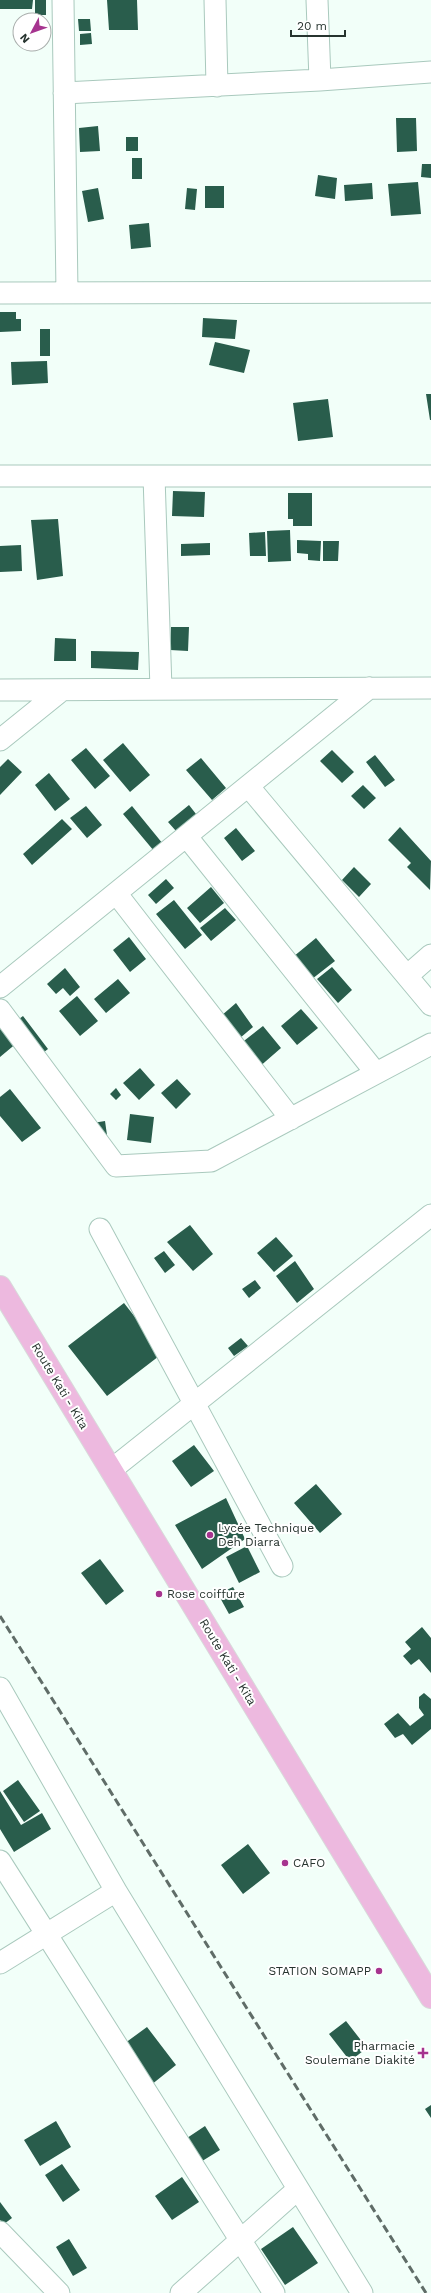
<svg xmlns="http://www.w3.org/2000/svg" width="431" height="2293" font-family="'Work Sans',sans-serif">
  <rect width="100%" height="100%" fill="#f2fff9"/>
  <path fill="#295d4c" d="M 0,0 L 33,0 L 32,9 L 0,9 Z
    M 35,0 L 46,0 L 46,15 L 35,15 Z
    M 107,0 L 137,0 L 138,30 L 109,30 Z
    M 78,19 L 90,19 L 91,31 L 79,31 Z
    M 91,33 L 92,44 L 80,45 L 80,34 Z
    M 396,118 L 416,118 L 417,151 L 397,152 Z
    M 98,126 L 100,151 L 80,152 L 79,128 Z
    M 126,137 L 138,137 L 138,151 L 126,151 Z
    M 132,158 L 142,158 L 142,179 L 132,179 Z
    M 422,164 L 431,164 L 431,178 L 421,177 Z
    M 318,175 L 337,178 L 335,199 L 315,196 Z
    M 418,182 L 421,214 L 391,216 L 388,184 Z
    M 372,183 L 373,199 L 345,201 L 344,185 Z
    M 205,186 L 224,186 L 224,208 L 205,208 Z
    M 98,188 L 104,219 L 88,222 L 82,191 Z
    M 187,188 L 197,189 L 195,210 L 185,209 Z
    M 149,223 L 151,247 L 131,249 L 129,225 Z
    M 0,312 L 16,312 L 16,319 L 21,319 L 21,331 L 0,332 Z
    M 203,318 L 237,320 L 235,339 L 202,337 Z
    M 40,329 L 50,329 L 50,356 L 40,356 Z
    M 215,342 L 250,350 L 244,373 L 209,365 Z
    M 47,361 L 48,383 L 12,385 L 11,362 Z
    M 426,394 L 431,394 L 431,420 L 430,420 Z
    M 328,399 L 333,437 L 298,441 L 293,403 Z
    M 173,491 L 205,492 L 204,517 L 172,516 Z
    M 288,493 L 312,493 L 312,526 L 293,526 L 293,519 L 288,519 Z
    M 58,519 L 63,576 L 37,580 L 31,520 Z
    M 290,530 L 291,561 L 268,562 L 267,531 Z
    M 265,532 L 266,556 L 250,556 L 249,533 Z
    M 297,540 L 321,541 L 320,561 L 308,560 L 308,554 L 297,553 Z
    M 323,541 L 339,541 L 338,561 L 323,561 Z
    M 210,543 L 210,555 L 181,556 L 181,544 Z
    M 21,545 L 22,571 L 0,572 L 0,546 Z
    M 171,627 L 189,627 L 188,651 L 170,650 Z
    M 55,638 L 76,639 L 76,661 L 54,661 Z
    M 91,651 L 139,652 L 138,670 L 91,668 Z
    M 123,743 L 150,775 L 130,792 L 103,760 Z
    M 86,748 L 110,776 L 95,789 L 71,760 Z
    M 332,750 L 354,772 L 342,783 L 320,761 Z
    M 375,755 L 395,780 L 385,787 L 366,762 Z
    M 201,758 L 226,788 L 212,800 L 186,770 Z
    M 8,759 L 22,772 L 0,795 L 0,767 Z
    M 49,773 L 70,799 L 55,811 L 35,785 Z
    M 363,785 L 376,798 L 364,809 L 351,796 Z
    M 189,805 L 196,814 L 176,831 L 168,822 Z
    M 86,806 L 102,825 L 87,838 L 70,818 Z
    M 132,806 L 163,844 L 154,851 L 123,814 Z
    M 62,819 L 72,829 L 32,865 L 23,854 Z
    M 400,827 L 431,861 L 430,890 L 407,867 L 411,863 L 388,840 Z
    M 236,828 L 255,851 L 242,861 L 224,838 Z
    M 354,867 L 371,884 L 359,897 L 342,880 Z
    M 166,879 L 174,888 L 156,904 L 148,895 Z
    M 211,887 L 224,903 L 200,923 L 187,908 Z
    M 174,900 L 202,935 L 185,949 L 156,914 Z
    M 225,908 L 236,920 L 211,941 L 200,928 Z
    M 129,937 L 146,959 L 130,972 L 113,950 Z
    M 316,938 L 335,961 L 312,979 L 293,957 Z
    M 332,967 L 352,990 L 338,1003 L 317,979 Z
    M 65,968 L 80,987 L 70,996 L 63,988 L 56,994 L 47,984 Z
    M 118,979 L 130,993 L 106,1013 L 94,999 Z
    M 77,996 L 98,1021 L 80,1036 L 59,1011 Z
    M 236,1003 L 253,1027 L 240,1038 L 221,1016 Z
    M 301,1009 L 318,1028 L 297,1045 L 281,1026 Z
    M 23,1016 L 48,1049 L 39,1056 L 15,1022 Z
    M 0,1020 L 18,1042 L 0,1057 Z
    M 263,1026 L 281,1048 L 258,1068 L 240,1044 Z
    M 140,1068 L 155,1085 L 139,1100 L 123,1083 Z
    M 177,1079 L 191,1094 L 176,1109 L 161,1093 Z
    M 116,1088 L 121,1095 L 116,1100 L 110,1094 Z
    M 10,1089 L 41,1128 L 22,1142 L 0,1116 L 0,1097 Z
    M 130,1114 L 154,1117 L 151,1143 L 127,1140 Z
    M 105,1121 L 108,1142 L 93,1123 Z
    M 190,1225 L 213,1254 L 193,1271 L 167,1242 Z
    M 276,1237 L 293,1256 L 274,1272 L 257,1253 Z
    M 164,1251 L 175,1265 L 165,1273 L 154,1258 Z
    M 295,1261 L 314,1289 L 297,1303 L 276,1276 Z
    M 255,1280 L 261,1288 L 249,1298 L 242,1289 Z
    M 124,1303 L 163,1353 L 107,1396 L 68,1346 Z
    M 241,1338 L 248,1346 L 234,1356 L 228,1348 Z
    M 194,1445 L 214,1471 L 191,1487 L 172,1461 Z
    M 316,1484 L 342,1514 L 320,1533 L 294,1503 Z
    M 226,1498 L 245,1539 L 202,1569 L 175,1525 Z
    M 247,1546 L 260,1572 L 239,1583 L 226,1557 Z
    M 100,1559 L 124,1591 L 106,1605 L 81,1573 Z
    M 233,1587 L 244,1607 L 229,1614 L 218,1594 Z
    M 422,1627 L 431,1638 L 431,1673 L 419,1659 L 411,1665 L 403,1656 L 411,1649 L 405,1642 Z
    M 424,1693 L 431,1699 L 431,1729 L 412,1745 L 403,1734 L 395,1738 L 384,1724 L 398,1713 L 410,1726 L 424,1715 L 419,1708 L 419,1697 Z
    M 18,1780 L 40,1811 L 24,1822 L 3,1791 Z
    M 0,1791 L 21,1825 L 42,1813 L 51,1829 L 14,1852 L 0,1829 Z
    M 248,1844 L 270,1873 L 243,1894 L 221,1865 Z
    M 346,2021 L 367,2048 L 350,2061 L 329,2034 Z
    M 147,2027 L 176,2065 L 151,2085 L 121,2046 Z
    M 431,2105 L 431,2118 L 425,2109 Z
    M 56,2121 L 71,2147 L 40,2166 L 24,2140 Z
    M 205,2126 L 220,2150 L 199,2163 L 184,2140 Z
    M 62,2164 L 80,2190 L 63,2202 L 45,2175 Z
    M 182,2177 L 199,2202 L 172,2220 L 155,2196 Z
    M 0,2202 L 12,2218 L 4,2224 L 0,2220 Z
    M 293,2227 L 318,2263 L 285,2285 L 261,2249 Z
    M 69,2239 L 87,2268 L 73,2276 L 56,2247 Z"/>
  <g fill="none" stroke-linecap="round" stroke-linejoin="round">
    <defs>
      <path id="street" d="M 63,0 L 67,293
        M 215,0 L 217,86
        M 317,0 L 320,80
        M 64,93 L 320,80 L 431,72
        M 0,293 L 431,292
        M 0,476 L 431,476
        M 154,476 L 161,689
        M 0,690 L 431,688
        M 0,740 L 62,690
        M 249,787 L 431,1005
        M 187,837 L 376,1073
        M 116,893 L 291,1119
        M 407,976 L 431,955
        M 0,987 L 369,688
        M 0,1010 L 116,1166 L 211,1161 L 431,1044
        M 100,1229 L 282,1566
        M 111,1470 L 431,1215
        M 0,1688 L 116,1891 L 362,2293
        M 0,1861 L 274,2293
        M 0,1963 L 116,1891
        M 0,2232 L 59,2293
        M 181,2293 L 298,2189"/>
      <path id="primary" d="M 0,1287 L 431,1997"/>
    </defs>
    <use href="#street" stroke="#a9c9bd" stroke-width="23"/>
    <use href="#primary" stroke="#d8dada" stroke-width="24"/>
    <use href="#street" stroke="#fff" stroke-width="21"/>
    <use href="#primary" stroke="#edb9df" stroke-width="22"/>
    <path stroke="#606d68" stroke-width="3" stroke-dasharray="8 4" stroke-linecap="butt" d="M 0,1616 L 426,2293"/>
  </g>
  <g fill="#a6348f" stroke="#fff" stroke-width="1.5">
    <circle cx="210" cy="1535" r="4"/>
    <circle cx="159" cy="1594" r="4"/>
    <circle cx="285" cy="1863" r="4"/>
    <circle cx="379" cy="1971" r="4"/>
    <path d="M421 2047h4v4h4v4h-4v4h-4v-4h-4v-4h4z"/>
  </g>
  <g text-anchor="middle" stroke-width="4" stroke-linejoin="round" paint-order="stroke">
    <g font-size="12" fill="#27342f" stroke="#fff">
      <text transform="translate(60 1386) rotate(59)" y="4">Route Kati - Kita</text>
      <text transform="translate(228 1662) rotate(59)" y="4">Route Kati - Kita</text>
    </g>
    <g font-size="12" fill="#27342f" stroke="#fff" text-anchor="start">
      <text x="218" y="1532">Lycée Technique<tspan x="218" dy="14">Deh Diarra</tspan></text>
      <text x="167" y="1598">Rose coiffure</text>
      <text x="293" y="1867">CAFO</text>
      <text x="371" y="1975" text-anchor="end">STATION SOMAPP</text>
      <text x="415" y="2050" text-anchor="end">Pharmacie<tspan x="415" dy="14">Soulemane Diakité</tspan></text>
    </g>
  </g>
  <g transform="translate(32 32) rotate(229)"><circle r="19" fill="#ffffff" stroke="#a9aeac"/>
  <path d="M0-3L7 15L0 10L-7 15Z" fill="#a6348f"/>
  <text y="-6" font-size="11" font-weight="bold" text-anchor="middle" fill="#27342f">N</text>
  </g>
  <path d="M291 30v6h54v-6" fill="none" stroke="#27342f" stroke-width="2"/>
  <text x="297" y="30" font-size="12" fill="#27342f" stroke="#ffffff" stroke-width="3" paint-order="stroke">20 m</text>
</svg>
